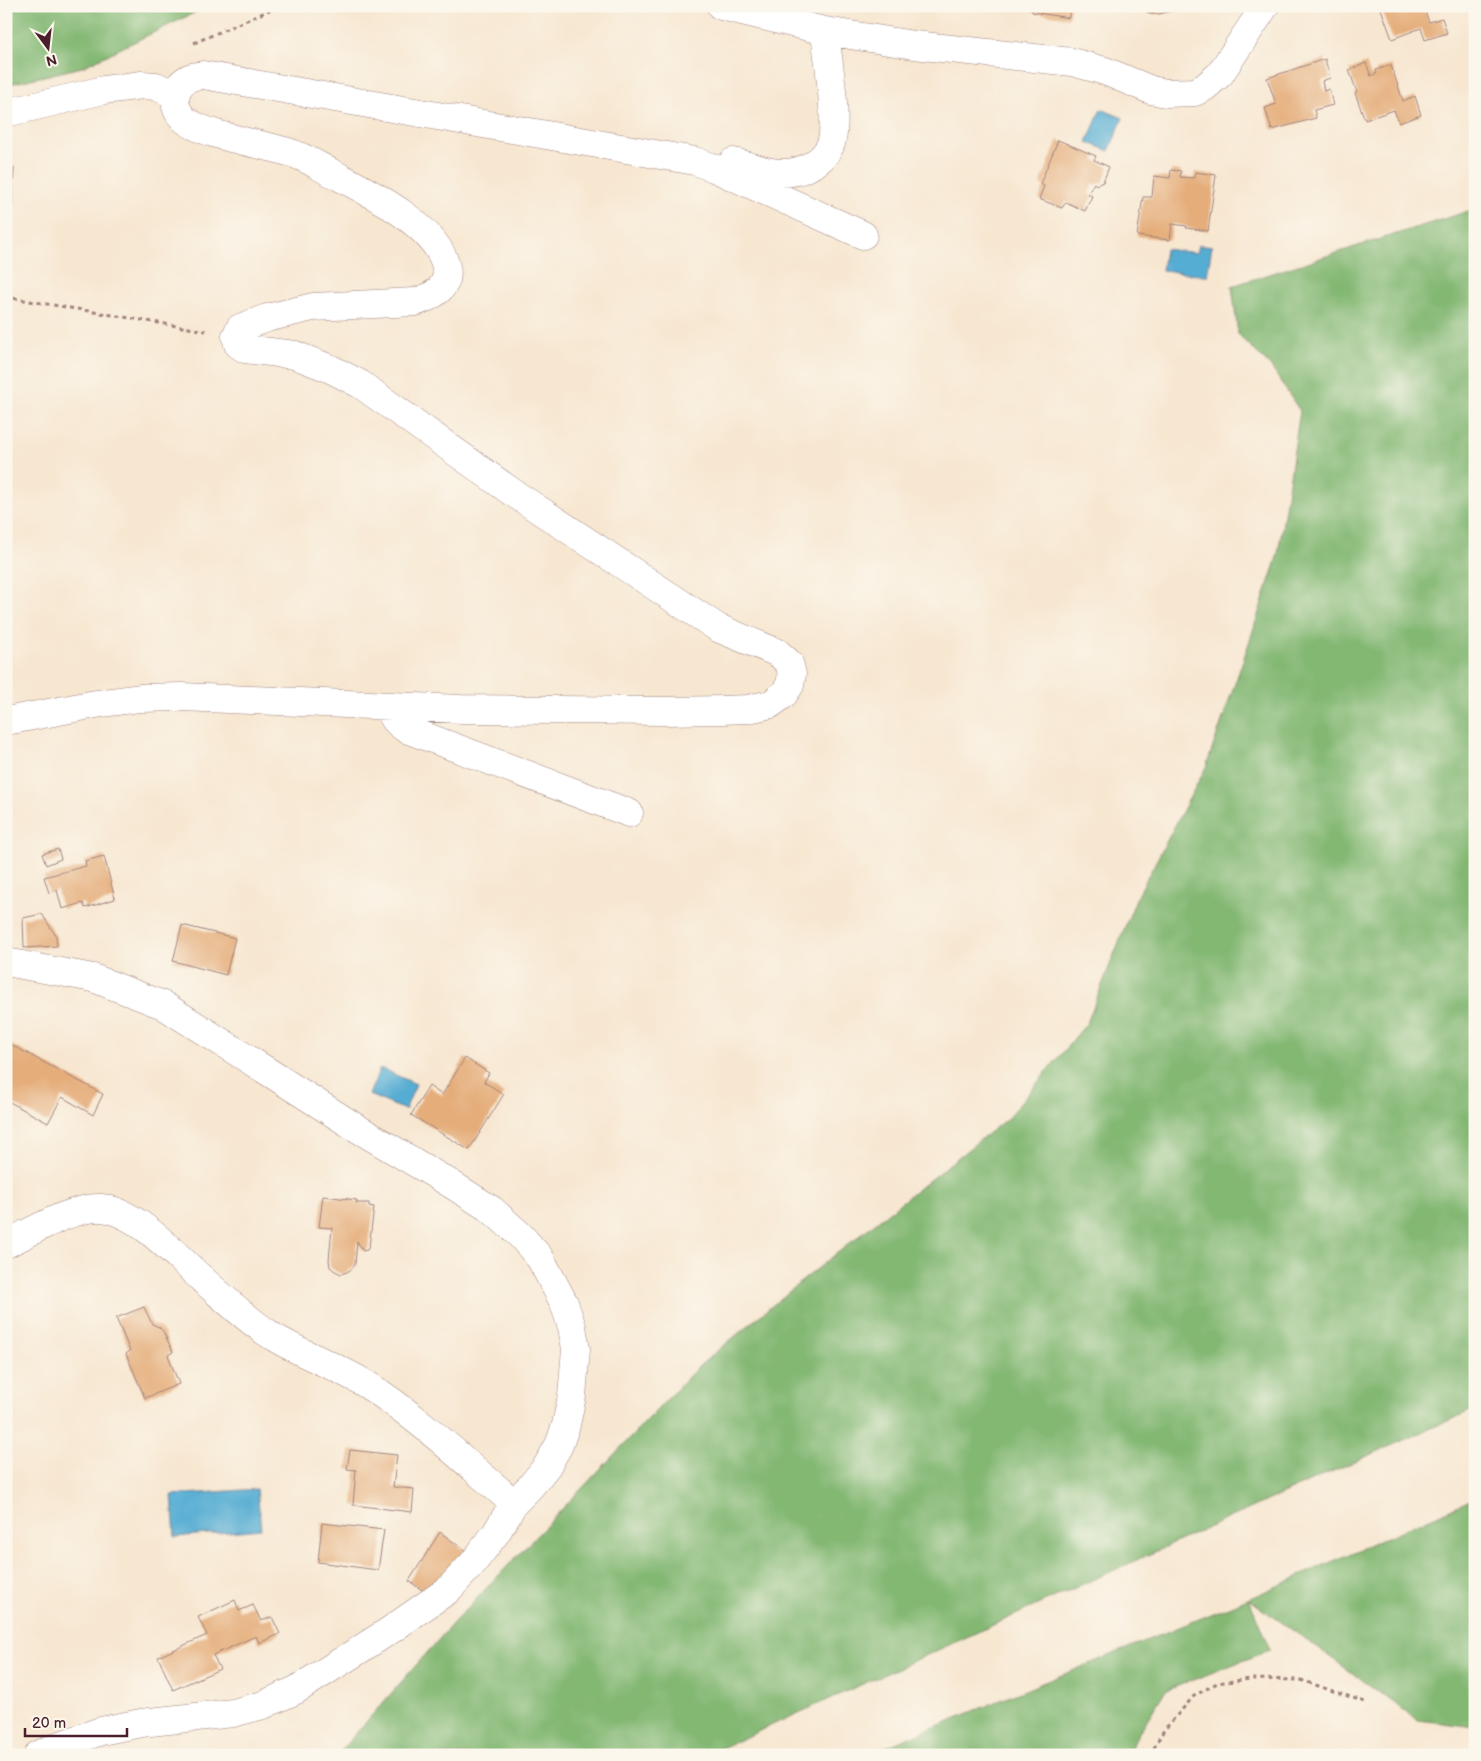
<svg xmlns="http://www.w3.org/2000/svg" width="1481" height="1761" font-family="'Balsamiq Sans',sans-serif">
  <rect width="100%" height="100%" fill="#fbf7ec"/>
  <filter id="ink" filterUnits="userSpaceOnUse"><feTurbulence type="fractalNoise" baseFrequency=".02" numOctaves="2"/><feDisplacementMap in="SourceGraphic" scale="10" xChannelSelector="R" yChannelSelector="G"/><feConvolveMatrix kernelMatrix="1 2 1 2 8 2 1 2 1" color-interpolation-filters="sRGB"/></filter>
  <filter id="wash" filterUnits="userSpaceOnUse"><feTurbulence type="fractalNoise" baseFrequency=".0096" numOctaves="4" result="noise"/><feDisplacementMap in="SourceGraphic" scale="20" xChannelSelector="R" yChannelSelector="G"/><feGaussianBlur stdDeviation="1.12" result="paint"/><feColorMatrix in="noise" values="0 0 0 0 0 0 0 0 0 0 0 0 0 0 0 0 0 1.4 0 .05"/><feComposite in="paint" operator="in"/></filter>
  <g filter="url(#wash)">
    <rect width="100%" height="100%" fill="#f7e7d1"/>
    <path fill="#83b873" stroke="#666c4f" d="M 6,6 L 205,6 L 192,14 L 82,67 L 6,85 Z
      M 1475,209 L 1475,1409 L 1331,1472 L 706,1755 L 337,1755 L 455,1621 L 698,1367 L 802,1281 L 1009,1117 L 1087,1023 L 1136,899 L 1206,767 L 1249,643 L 1278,554 L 1300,411 L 1271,367 L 1238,334 L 1232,286 Z
      M 1475,1498 L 1475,1727 L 1418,1720 L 1249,1599 L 1270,1650 L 1165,1691 L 1133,1742 L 1129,1755 L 866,1755 L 1248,1599 Z"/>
    <path fill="#56add3" stroke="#50667f" d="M 1101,109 L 1123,118 L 1109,151 L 1087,142 Z
      M 1199,245 L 1212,246 L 1207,276 L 1162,270 L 1165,249 L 1197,253 Z
      M 380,1068 L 416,1084 L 405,1110 L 369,1095 Z
      M 257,1489 L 261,1529 L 175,1537 L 172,1495 Z"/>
    <g id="blocks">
      <path fill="#e5ad7a" d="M 1033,6 L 1070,6 L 1069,18 L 1032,12 Z
        M 1143,6 L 1187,6 L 1187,7 L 1159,14 L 1149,14 Z
        M 1380,6 L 1423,6 L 1429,22 L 1442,18 L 1447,33 L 1425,40 L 1421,28 L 1392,39 Z
        M 1325,59 L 1330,78 L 1322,81 L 1324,91 L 1329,89 L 1333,105 L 1314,110 L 1316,118 L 1272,130 L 1265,108 L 1276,104 L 1267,78 Z
        M 1366,63 L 1371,76 L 1377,73 L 1376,70 L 1391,65 L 1403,101 L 1415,96 L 1421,115 L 1399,123 L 1394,110 L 1365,120 L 1355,93 L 1357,92 L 1349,70 Z
        M 1058,140 L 1096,156 L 1094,160 L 1109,167 L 1103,182 L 1096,185 L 1094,183 L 1088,194 L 1092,196 L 1085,211 L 1066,202 L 1062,208 L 1039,199 L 1044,186 L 1040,184 Z
        M 6,167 L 14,168 L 12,208 L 6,207 Z
        M 1171,170 L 1181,171 L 1180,177 L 1194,178 L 1195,172 L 1216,175 L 1208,231 L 1186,228 L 1187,226 L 1172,224 L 1170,240 L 1137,236 L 1143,197 L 1152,197 L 1154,176 L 1170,178 Z
        M 58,849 L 61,859 L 46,865 L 42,854 Z
        M 104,856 L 115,899 L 85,908 L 83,903 L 62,909 L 57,890 L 49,893 L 44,877 L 86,866 L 85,861 Z
        M 42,914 L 56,936 L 57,946 L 24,948 L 23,918 Z
        M 182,925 L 235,938 L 226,975 L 173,961 Z
        M 6,1042 L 103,1094 L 93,1115 L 62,1097 L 48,1123 L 6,1100 Z
        M 465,1058 L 489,1073 L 484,1082 L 504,1094 L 469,1150 L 411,1115 L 429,1086 L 442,1095 Z
        M 323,1196 L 357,1200 L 356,1203 L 369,1203 L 369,1206 L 374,1207 L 369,1247 L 367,1250 L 363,1251 L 357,1241 L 355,1264 L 352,1269 L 347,1272 L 341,1274 L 335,1271 L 330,1267 L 329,1260 L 332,1228 L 319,1227 Z
        M 144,1307 L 152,1324 L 159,1327 L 163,1331 L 173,1352 L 168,1355 L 179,1384 L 145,1398 L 126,1354 L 130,1351 L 116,1318 Z
        M 350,1450 L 397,1455 L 393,1487 L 414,1489 L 412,1512 L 353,1505 L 356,1470 L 347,1469 Z
        M 322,1523 L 384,1530 L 378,1570 L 318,1562 Z
        M 440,1532 L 467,1552 L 428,1594 L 409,1581 Z
        M 235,1600 L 239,1611 L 253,1605 L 261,1621 L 272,1617 L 280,1634 L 259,1643 L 256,1636 L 213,1655 L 220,1669 L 173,1690 L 158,1657 L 207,1635 L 198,1617 Z"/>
    </g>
  </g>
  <g filter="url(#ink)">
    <use href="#blocks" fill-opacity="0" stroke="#a0837e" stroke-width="1"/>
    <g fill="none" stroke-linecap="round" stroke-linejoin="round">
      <defs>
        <path id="minor" d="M 721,6 L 825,31 L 914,45 L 1072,62 L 1105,71 L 1151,90 L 1166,93 L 1195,92 L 1205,87 L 1220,74 L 1265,6
          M 6,113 L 104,90 L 142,85 L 156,86 L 175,95
          M 733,162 C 748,165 764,172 778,173 C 798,174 821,165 830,146 C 840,125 827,57 825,31
          M 391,706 C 391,718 396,722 406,729 L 629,813
          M 6,721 L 96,704 L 140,698 L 182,697 L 461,709 L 666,711 L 722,710 L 748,709 L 771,704 L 784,694 L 790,685 L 792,674 L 789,663 L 778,653 L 718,628 L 512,492 L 360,384 L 331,369 L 295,355 L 245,349 L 238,344 L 236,336 L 240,328 L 267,318 L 313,307 L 415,302 C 432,297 451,287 446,267 C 437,225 368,192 332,173 C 318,166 304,156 288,152 C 264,144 201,135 184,119 C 171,107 172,87 189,78 C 193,76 199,76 203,75 L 695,161 L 714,168 L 863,235
          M 6,962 L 93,978 L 163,1005 L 355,1127 L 451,1184 L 492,1210 L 520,1235 L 540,1258 L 564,1303 L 572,1327 L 576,1349 L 572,1396 L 566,1425 L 559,1445 L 547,1466 L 530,1487 L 514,1503 L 496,1533 L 473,1563 L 448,1590 L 389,1631 L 296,1690 L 263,1705 L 233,1713 L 141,1723 L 101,1731 L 58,1746 L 38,1755
          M 6,1244 C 31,1232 74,1206 101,1208 C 137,1211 176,1256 202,1279 C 224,1298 247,1320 272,1336 C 303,1355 339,1367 369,1386 C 421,1419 467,1464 514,1503"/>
      </defs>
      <use href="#minor" stroke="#a0837e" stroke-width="29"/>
      <path stroke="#a0837e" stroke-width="3" stroke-dasharray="4 4" stroke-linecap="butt" d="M 194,43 L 279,6
        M 6,297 L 206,331
        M 1150,1755 L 1164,1730 L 1194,1696 L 1217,1683 L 1251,1679 L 1301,1680 L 1365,1702"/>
      <use href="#minor" stroke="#fff" stroke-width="28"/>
    </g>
  </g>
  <rect width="1481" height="1761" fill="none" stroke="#fbf7ec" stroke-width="25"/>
  <g transform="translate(48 48) rotate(165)" stroke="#fbf7ec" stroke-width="4" paint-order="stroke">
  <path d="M0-4L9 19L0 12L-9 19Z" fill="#4a1f2b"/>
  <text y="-8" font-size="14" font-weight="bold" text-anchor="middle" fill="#4a1f2b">N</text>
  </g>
  <path d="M25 1728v8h102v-8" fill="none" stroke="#4a1f2b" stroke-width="2.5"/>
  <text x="32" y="1728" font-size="15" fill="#4a1f2b" stroke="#fbf7ec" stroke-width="4" paint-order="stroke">20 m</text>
</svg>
